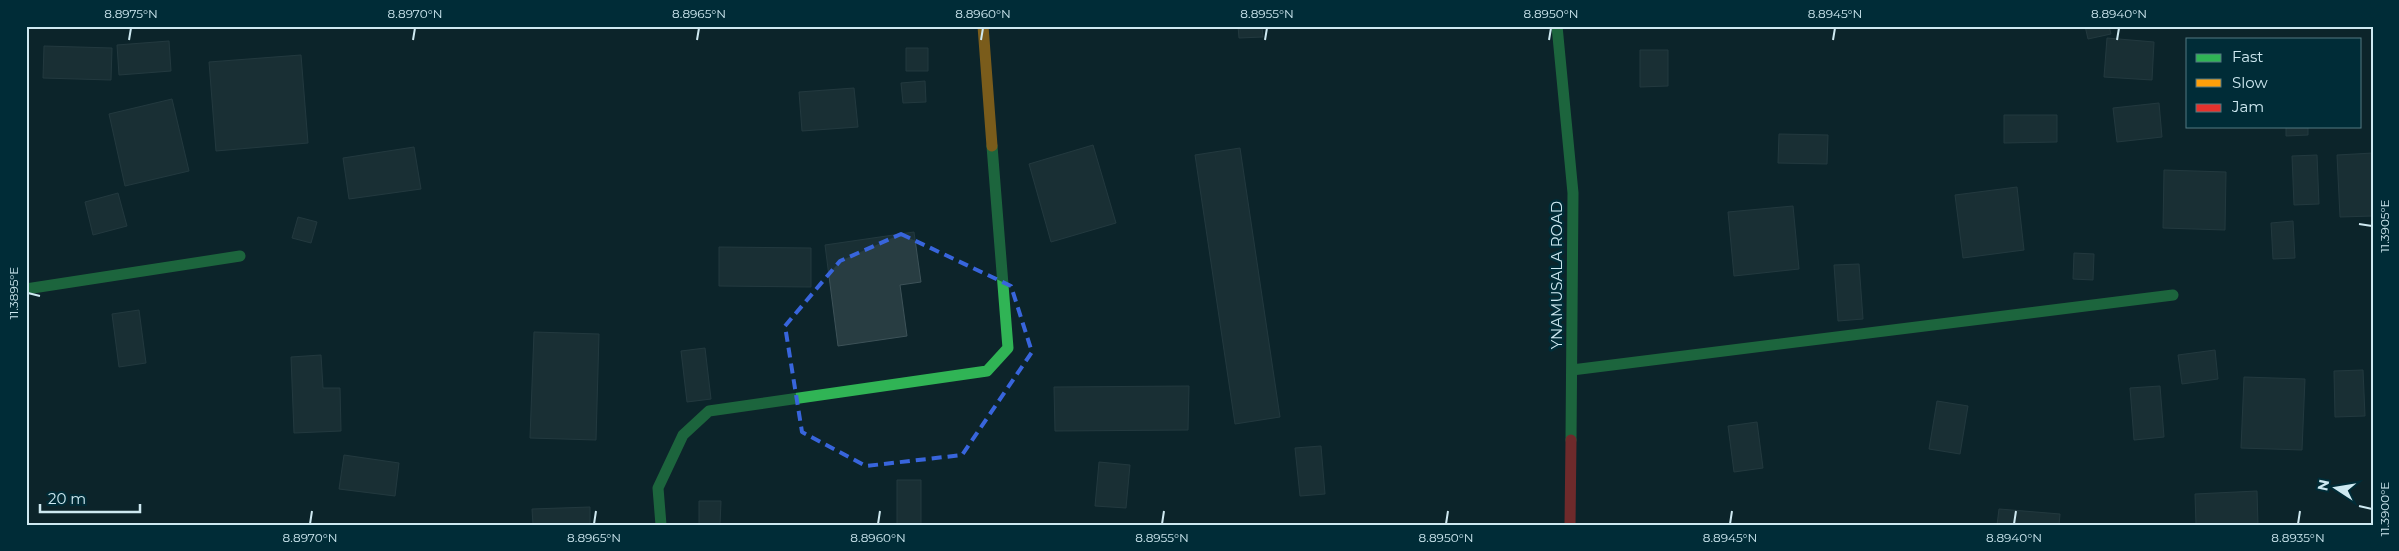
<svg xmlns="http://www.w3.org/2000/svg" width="2399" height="551" font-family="Montserrat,sans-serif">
  <rect width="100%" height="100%" fill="#0d242a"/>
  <path fill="#283d42" stroke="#3d5258" d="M 1238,26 L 1262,26 L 1263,37 L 1239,38 Z
    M 2085,26 L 2109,26 L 2111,34 L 2088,39 Z
    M 2107,38 L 2154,42 L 2152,80 L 2104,77 Z
    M 169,41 L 171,71 L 119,75 L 117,45 Z
    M 44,46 L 112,48 L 111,80 L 43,78 Z
    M 906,48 L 928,48 L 928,71 L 906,71 Z
    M 1640,50 L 1668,50 L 1668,86 L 1640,87 Z
    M 301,55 L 308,143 L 216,151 L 209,62 Z
    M 925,81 L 926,102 L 903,103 L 901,83 Z
    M 854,88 L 858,127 L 802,131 L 799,92 Z
    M 172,99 L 189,171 L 125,186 L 109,114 Z
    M 2159,103 L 2162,137 L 2117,142 L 2113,108 Z
    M 2004,115 L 2057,115 L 2057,142 L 2004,143 Z
    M 2286,126 L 2308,126 L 2308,135 L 2286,136 Z
    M 1779,134 L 1828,135 L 1827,164 L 1778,163 Z
    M 1093,145 L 1116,223 L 1051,242 L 1029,164 Z
    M 414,147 L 421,189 L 349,199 L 343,158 Z
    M 1240,148 L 1280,417 L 1235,424 L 1195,155 Z
    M 2373,153 L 2373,216 L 2340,217 L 2337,155 Z
    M 2317,155 L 2319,204 L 2294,205 L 2292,156 Z
    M 2164,170 L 2226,172 L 2225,230 L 2163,228 Z
    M 2017,187 L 2024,250 L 1963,258 L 1955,195 Z
    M 118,193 L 127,226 L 93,235 L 85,202 Z
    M 1793,206 L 1799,269 L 1734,276 L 1728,212 Z
    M 298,217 L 317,222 L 311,243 L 292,238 Z
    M 2293,221 L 2295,258 L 2273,259 L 2271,223 Z
    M 914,232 L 921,282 L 900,285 L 907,336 L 838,346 L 825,245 Z
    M 719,247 L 811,248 L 811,287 L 719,286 Z
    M 2074,253 L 2094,254 L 2093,280 L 2073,279 Z
    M 1859,264 L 1863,319 L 1838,321 L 1834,265 Z
    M 139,310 L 146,363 L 119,367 L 112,314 Z
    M 534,332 L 599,334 L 596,440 L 530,438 Z
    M 705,348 L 711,399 L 687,402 L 681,351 Z
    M 2215,350 L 2218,379 L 2182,384 L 2178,355 Z
    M 321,355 L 323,388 L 340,388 L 341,431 L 294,433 L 291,357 Z
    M 2363,370 L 2365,416 L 2335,417 L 2334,371 Z
    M 2244,377 L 2305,379 L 2302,450 L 2241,448 Z
    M 1189,386 L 1188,430 L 1055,431 L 1054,387 Z
    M 2160,386 L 2164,437 L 2134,440 L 2130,388 Z
    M 1937,401 L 1968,406 L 1960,454 L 1929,449 Z
    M 1757,422 L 1763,468 L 1734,472 L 1728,426 Z
    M 1321,446 L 1325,494 L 1300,496 L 1295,448 Z
    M 344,455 L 399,463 L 395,496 L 339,489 Z
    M 1099,462 L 1130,465 L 1126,508 L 1095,506 Z
    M 897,480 L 921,480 L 921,525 L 897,525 Z
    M 2257,491 L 2258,525 L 2196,525 L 2195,494 Z
    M 699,501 L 721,501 L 720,525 L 699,525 Z
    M 590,507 L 590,525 L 533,525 L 532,509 Z
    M 1999,509 L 2060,514 L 2059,525 L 1997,525 Z
    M 1792,524 L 1857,524 L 1857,525 L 1792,525 Z"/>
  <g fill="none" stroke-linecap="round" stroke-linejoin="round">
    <path stroke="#30b455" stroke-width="11" d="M 1557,26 L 1573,193 L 1571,440
      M 26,289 L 240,256
      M 1572,370 L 2173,295
      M 661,525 L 658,488 L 683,435 L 709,411 L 987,371 L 1008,348 L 992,146"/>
    <path stroke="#ff9f0a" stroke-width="11" d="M 983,26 L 992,146"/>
    <path stroke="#e5322d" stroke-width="11" d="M 1570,525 L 1571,440"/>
  </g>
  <path d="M0 0H2399V551H0ZM 901,234 L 1011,286 L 1032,352 L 962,455 L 866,466 L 802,432 L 785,326 L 840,261 Z" fill="#0d242a" fill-opacity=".55" fill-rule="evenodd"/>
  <path fill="none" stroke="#3865dc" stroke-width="4" stroke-dasharray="10 6" stroke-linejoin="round" d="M 901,234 L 1011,286 L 1032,352 L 962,455 L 866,466 L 802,432 L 785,326 L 840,261 Z"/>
  <path fill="none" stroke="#cee9f1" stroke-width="2" d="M 129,40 L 131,28M 413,40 L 415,28M 697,40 L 699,28M 981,40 L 983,28M 1265,40 L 1267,28M 1549,40 L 1551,28M 1833,40 L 1835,28M 2117,40 L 2119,28M 2359,224 L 2372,226M 28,293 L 40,296M 2359,506 L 2372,509M 310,524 L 312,511M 594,524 L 596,511M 878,524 L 880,511M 1162,524 L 1164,511M 1446,524 L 1448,511M 1730,524 L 1732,511M 2014,524 L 2016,511M 2298,524 L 2300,511"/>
  <g text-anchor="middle" stroke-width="5" stroke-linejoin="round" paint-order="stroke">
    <g font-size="15" fill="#cee9f1" stroke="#002c37">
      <text transform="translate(1557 275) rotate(-90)" y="5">YNAMUSALA ROAD</text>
    </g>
  </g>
  <rect width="2399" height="551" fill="none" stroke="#002c37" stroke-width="55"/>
  <rect x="2186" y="38" width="175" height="90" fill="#002c37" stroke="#527881"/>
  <rect x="2196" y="54" width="25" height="8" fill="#30b455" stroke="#527881"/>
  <text x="2232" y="62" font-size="15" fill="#cee9f1">Fast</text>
  <rect x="2196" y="79" width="25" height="8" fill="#ff9f0a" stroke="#527881"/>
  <text x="2232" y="88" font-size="15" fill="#cee9f1">Slow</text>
  <rect x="2196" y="104" width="25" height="8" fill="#e5322d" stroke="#527881"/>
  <text x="2232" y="112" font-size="15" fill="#cee9f1">Jam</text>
  <g transform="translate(2336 488) rotate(282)" stroke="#002c37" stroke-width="4" paint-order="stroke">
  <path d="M0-4L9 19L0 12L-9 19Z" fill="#cee9f1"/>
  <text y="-8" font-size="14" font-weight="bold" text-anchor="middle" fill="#cee9f1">N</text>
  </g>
  <path d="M40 504v8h100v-8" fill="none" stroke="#cee9f1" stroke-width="2.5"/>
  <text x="48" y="504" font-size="15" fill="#cee9f1" stroke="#002c37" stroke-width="4" paint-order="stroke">20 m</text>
  <rect x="28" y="28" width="2344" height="496" fill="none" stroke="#cee9f1" stroke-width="2"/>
  <g font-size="12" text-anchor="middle" fill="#cee9f1">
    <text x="131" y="18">8.8975°N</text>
    <text x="415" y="18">8.8970°N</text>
    <text x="699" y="18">8.8965°N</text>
    <text x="983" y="18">8.8960°N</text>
    <text x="1267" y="18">8.8955°N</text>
    <text x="1551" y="18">8.8950°N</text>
    <text x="1835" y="18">8.8945°N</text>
    <text x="2119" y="18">8.8940°N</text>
    <text transform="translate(2385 226) rotate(-90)" y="4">11.3905°E</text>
    <text transform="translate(14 293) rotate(-90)" y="4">11.3895°E</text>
    <text transform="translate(2385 509) rotate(-90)" y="4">11.3900°E</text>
    <text x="310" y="542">8.8970°N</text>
    <text x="594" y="542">8.8965°N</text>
    <text x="878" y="542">8.8960°N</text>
    <text x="1162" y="542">8.8955°N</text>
    <text x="1446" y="542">8.8950°N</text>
    <text x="1730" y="542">8.8945°N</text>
    <text x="2014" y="542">8.8940°N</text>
    <text x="2298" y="542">8.8935°N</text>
  </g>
</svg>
